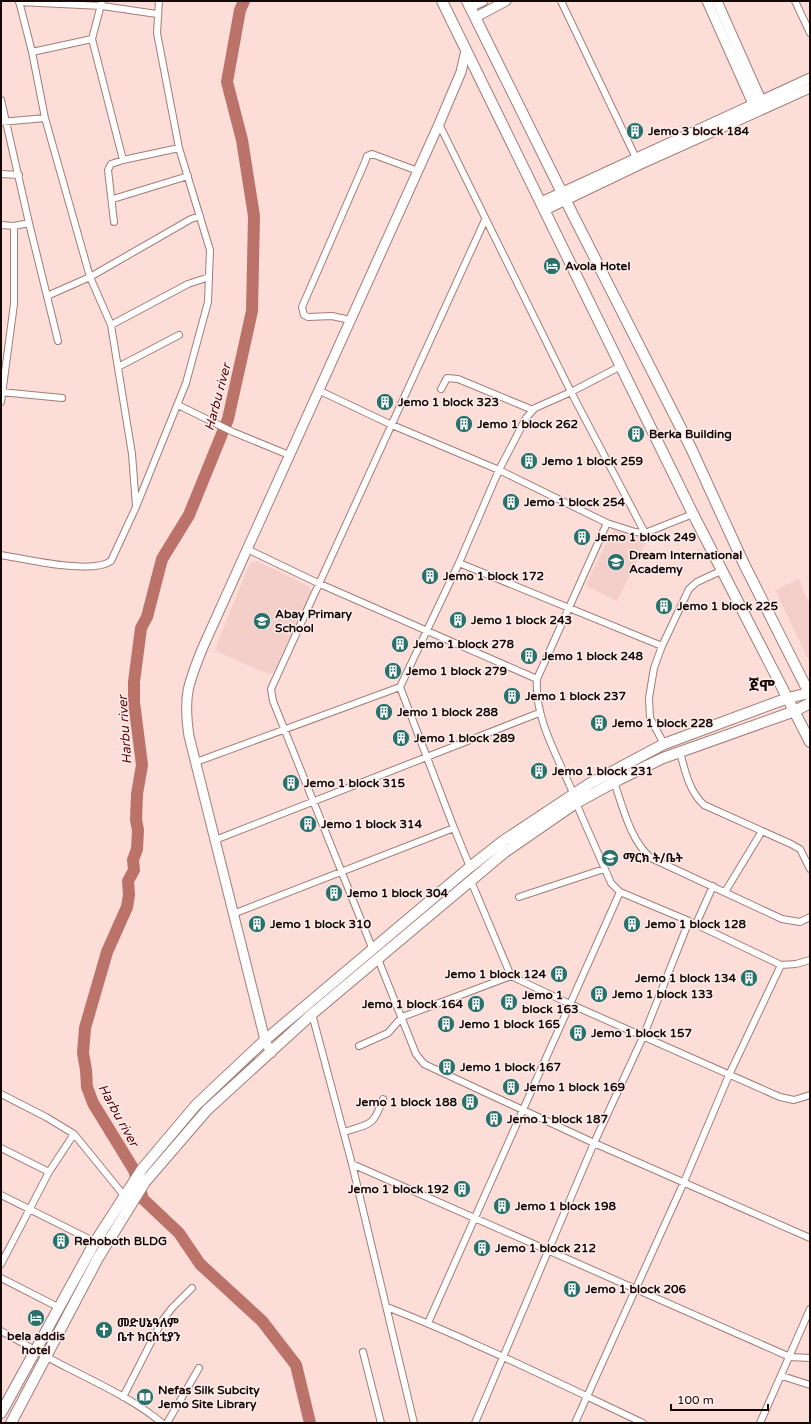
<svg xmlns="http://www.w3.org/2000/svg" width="811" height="1424" font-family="'Varela Round','Noto Sans Ethiopic',sans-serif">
  <rect width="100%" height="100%" fill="#fdddd8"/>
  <path fill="#f4cec8" d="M 613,530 L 618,531 L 646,543 L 617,601 L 588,587 L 586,584 Z
    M 257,561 L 308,586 L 312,591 L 273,673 L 269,674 L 217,652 L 215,649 L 250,563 Z
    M 799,579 L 810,605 L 810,663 L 775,590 Z"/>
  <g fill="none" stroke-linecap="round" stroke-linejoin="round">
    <path stroke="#bb7269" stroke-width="12" d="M 244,1 L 240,10 L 227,82 L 242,140 L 254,216 L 252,311 L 228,419 L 189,515 L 162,559 L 147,617 L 141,628 L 134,682 L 134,702 L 142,765 L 137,794 L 136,820 L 138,830 L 137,849 L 133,860 L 134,870 L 128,881 L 129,895 L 127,907 L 107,952 L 85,1028 L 83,1053 L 86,1070 L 87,1087 L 93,1103 L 134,1170 L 143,1199 L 179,1233 L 200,1264 L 262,1321 L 296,1365 L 310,1423"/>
    <defs>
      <path id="street" d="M 19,1 L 32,52 L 45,118 L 90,277 L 111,325 L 132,454 L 136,506
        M 102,1 L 92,39 L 123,160 L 179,148
        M 561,1 L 636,158
        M 795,1 L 810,33
        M 19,2 L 102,6 L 157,14
        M 32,52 L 92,39
        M 1,100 L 29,223 L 58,341
        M 1,122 L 45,118
        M 439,124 L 571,392 L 535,408 L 526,418 L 499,470 L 459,563 L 400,687 L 454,828 L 470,867
        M 1,174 L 19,175
        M 113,199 L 188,176
        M 114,222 L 108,170 L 111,164 L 123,160
        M 1,225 L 14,226 L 14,304 L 1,402
        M 14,226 L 29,223
        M 47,296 L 90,277 L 191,219 L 200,216
        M 350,320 L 332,316 L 308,317 L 304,315 L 302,307 L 365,162 L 367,156 L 372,154 L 418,171
        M 111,325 L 188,284 L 209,277
        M 621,366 L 571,392 L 645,533
        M 118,367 L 179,335
        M 441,389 L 447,378 L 458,379 L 533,410
        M 318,390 L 392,425 L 499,470 L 607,523 L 635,532 L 645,533 L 693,514
        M 1,392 L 62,398
        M 178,405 L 233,432 L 289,455
        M 247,549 L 320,584 L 537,679
        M 1,555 C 25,559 92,575 111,561 L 136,507 L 186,383 L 208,302 L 210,250 L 179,148 L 157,33 L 159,1
        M 459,563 L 662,646
        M 664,744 L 650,718 L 649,698 L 654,668 L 662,646 L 689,589 L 697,582 L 723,570
        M 680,752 C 685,771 689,791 704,805 L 791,844 L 800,849 L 810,869
        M 196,762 L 400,687
        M 614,782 C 623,807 630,840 651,858 L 782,919 L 800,922 L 810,917
        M 573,793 C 558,757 534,718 537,679 L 607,523
        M 576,803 L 611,883 L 620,892 L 689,921 L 781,965 L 796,964 L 810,960
        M 215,840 L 539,713
        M 471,881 L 511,976 L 570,1004 L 780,1097 L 794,1100 L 810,1095
        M 725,892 L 762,831
        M 519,897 L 604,869
        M 233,914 L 454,828
        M 696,924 L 713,886
        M 373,950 L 273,701 L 271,689 L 485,220
        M 378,959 L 416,1054 L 424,1064 L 594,1143 L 810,1238
        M 312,1014 L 352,1164 L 414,1423
        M 359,1046 L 388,1033 L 402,1017 L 511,976
        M 1,1094 L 46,1117 L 74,1134 L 126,1198
        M 344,1132 C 371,1123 373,1127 383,1099
        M 1,1148 L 49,1172
        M 352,1164 L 790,1357 L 810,1358
        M 1,1195 L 95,1242
        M 1,1264 L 49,1172 L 74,1134
        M 1,1278 L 58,1307
        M 387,1307 C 474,1341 558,1383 643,1423
        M 428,1323 L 620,892
        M 1,1331 C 23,1343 44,1356 66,1367 C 99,1384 133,1399 162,1423
        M 363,1352 L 381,1423
        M 782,1376 L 810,1385
        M 123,1397 L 162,1321 L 172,1308 L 192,1288
        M 167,1423 L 199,1368
        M 475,1423 L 594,1143 L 643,1037 L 689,921
        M 575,1423 L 684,1182 L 729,1075 L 781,965
        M 760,1423 L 810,1309"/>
      <path id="secondary" d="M 707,1 L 753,104
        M 717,1 L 761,100
        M 470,7 L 483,1
        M 476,17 L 506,1
        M 541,202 L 810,78
        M 545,210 L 639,165 L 810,88
        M 271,1053 L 265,1040 L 189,736 C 183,696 188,684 203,647 L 439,124 L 461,72 L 466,50"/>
      <path id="primary" d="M 442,1 L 693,514 L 810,742
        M 467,1 L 572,213 L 691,448 L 744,564 L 810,695
        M 1,1413 L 95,1242 L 142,1169 L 196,1105 L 265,1040 L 470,867 L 503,841 L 589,784 L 664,744 L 788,698 L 809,693
        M 11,1423 L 98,1258 L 145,1182 L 207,1110 L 312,1014 L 505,852 L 576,803 L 620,779 L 663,758 L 795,711 L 810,703"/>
    </defs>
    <use href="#street" stroke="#a17d77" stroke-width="8"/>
    <use href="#secondary" stroke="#a17d77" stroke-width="11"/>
    <use href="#primary" stroke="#a17d77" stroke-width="12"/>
    <use href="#street" stroke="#fff" stroke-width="6"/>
    <use href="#secondary" stroke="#fff" stroke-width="9"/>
    <use href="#primary" stroke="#fff" stroke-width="10"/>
  </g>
  <defs>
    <symbol id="building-disc" viewBox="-11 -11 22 22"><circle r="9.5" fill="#28716b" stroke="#ffeeec"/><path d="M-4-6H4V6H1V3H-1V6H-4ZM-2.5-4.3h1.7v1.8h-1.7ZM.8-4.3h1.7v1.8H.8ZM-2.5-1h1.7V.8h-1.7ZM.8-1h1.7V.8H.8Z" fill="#fff"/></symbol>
    <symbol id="hotel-disc" viewBox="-11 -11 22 22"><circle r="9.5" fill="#28716b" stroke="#ffeeec"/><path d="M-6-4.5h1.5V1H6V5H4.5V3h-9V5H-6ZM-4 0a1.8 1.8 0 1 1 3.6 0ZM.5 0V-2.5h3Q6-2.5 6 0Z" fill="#fff"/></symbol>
    <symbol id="school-disc" viewBox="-11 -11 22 22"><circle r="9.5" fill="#28716b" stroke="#ffeeec"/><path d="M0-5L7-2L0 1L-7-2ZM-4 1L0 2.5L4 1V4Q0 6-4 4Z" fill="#fff"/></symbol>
    <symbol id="church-disc" viewBox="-11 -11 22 22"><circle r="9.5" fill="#28716b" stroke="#ffeeec"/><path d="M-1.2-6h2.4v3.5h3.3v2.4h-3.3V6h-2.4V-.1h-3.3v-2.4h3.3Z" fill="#fff"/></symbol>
    <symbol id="library-disc" viewBox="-11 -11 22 22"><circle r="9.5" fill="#28716b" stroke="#ffeeec"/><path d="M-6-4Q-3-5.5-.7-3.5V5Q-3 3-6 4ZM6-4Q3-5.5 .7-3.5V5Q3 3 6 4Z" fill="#fff"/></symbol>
  </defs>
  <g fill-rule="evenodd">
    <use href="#building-disc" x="625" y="121" width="20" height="20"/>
    <use href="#hotel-disc" x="542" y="256" width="20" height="20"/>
    <use href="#building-disc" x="375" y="392" width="20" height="20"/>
    <use href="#building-disc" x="454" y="414" width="20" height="20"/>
    <use href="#building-disc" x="626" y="424" width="20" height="20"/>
    <use href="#building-disc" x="519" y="451" width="20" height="20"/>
    <use href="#building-disc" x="501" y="492" width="20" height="20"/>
    <use href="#building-disc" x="572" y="527" width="20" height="20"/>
    <use href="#school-disc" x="606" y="552" width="20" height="20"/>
    <use href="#building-disc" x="420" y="566" width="20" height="20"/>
    <use href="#building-disc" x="654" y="596" width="20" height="20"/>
    <use href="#building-disc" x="448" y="610" width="20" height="20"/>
    <use href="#school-disc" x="252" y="611" width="20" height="20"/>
    <use href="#building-disc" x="390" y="634" width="20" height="20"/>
    <use href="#building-disc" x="519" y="646" width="20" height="20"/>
    <use href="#building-disc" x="383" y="661" width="20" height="20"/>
    <use href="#building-disc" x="502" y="686" width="20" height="20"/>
    <use href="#building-disc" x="374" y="702" width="20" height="20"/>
    <use href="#building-disc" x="589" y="713" width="20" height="20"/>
    <use href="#building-disc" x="391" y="728" width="20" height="20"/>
    <use href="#building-disc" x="529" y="761" width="20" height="20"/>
    <use href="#building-disc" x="281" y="773" width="20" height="20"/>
    <use href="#building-disc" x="298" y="814" width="20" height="20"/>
    <use href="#school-disc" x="600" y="848" width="20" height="20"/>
    <use href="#building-disc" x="324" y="883" width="20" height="20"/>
    <use href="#building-disc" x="247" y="914" width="20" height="20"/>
    <use href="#building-disc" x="622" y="914" width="20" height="20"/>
    <use href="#building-disc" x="549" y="964" width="20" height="20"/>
    <use href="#building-disc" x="739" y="968" width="20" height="20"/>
    <use href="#building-disc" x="589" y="984" width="20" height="20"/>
    <use href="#building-disc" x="499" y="992" width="20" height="20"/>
    <use href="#building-disc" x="466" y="994" width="20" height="20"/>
    <use href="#building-disc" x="436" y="1014" width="20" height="20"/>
    <use href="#building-disc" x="568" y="1023" width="20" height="20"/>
    <use href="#building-disc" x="437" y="1057" width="20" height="20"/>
    <use href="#building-disc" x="501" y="1077" width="20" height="20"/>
    <use href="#building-disc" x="460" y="1092" width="20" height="20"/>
    <use href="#building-disc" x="484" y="1109" width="20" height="20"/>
    <use href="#building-disc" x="452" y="1179" width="20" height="20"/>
    <use href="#building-disc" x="492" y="1196" width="20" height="20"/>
    <use href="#building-disc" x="51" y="1231" width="20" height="20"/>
    <use href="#building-disc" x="472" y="1238" width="20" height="20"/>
    <use href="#building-disc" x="562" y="1279" width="20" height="20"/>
    <use href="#hotel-disc" x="26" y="1308" width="20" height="20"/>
    <use href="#church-disc" x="94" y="1320" width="20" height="20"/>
    <use href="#library-disc" x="135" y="1387" width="20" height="20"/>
  </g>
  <g text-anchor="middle" stroke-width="3" stroke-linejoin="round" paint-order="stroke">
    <g font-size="12" font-weight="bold" fill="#150907" stroke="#ffeeec" text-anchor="start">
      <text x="648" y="135">Jemo 3 block 184</text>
      <text x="565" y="270">Avola Hotel</text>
      <text x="398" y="406">Jemo 1 block 323</text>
      <text x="477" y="428">Jemo 1 block 262</text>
      <text x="649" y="438">Berka Building</text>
      <text x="542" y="465">Jemo 1 block 259</text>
      <text x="524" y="506">Jemo 1 block 254</text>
      <text x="595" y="541">Jemo 1 block 249</text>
      <text x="629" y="559">Dream International<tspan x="629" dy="14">Academy</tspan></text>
      <text x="443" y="580">Jemo 1 block 172</text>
      <text x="677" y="610">Jemo 1 block 225</text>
      <text x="275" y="618">Abay Primary<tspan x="275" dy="14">School</tspan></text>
      <text x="471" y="624">Jemo 1 block 243</text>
      <text x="413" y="648">Jemo 1 block 278</text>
      <text x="542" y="660">Jemo 1 block 248</text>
      <text x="406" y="675">Jemo 1 block 279</text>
      <text x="525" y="700">Jemo 1 block 237</text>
      <text x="397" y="716">Jemo 1 block 288</text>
      <text x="612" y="727">Jemo 1 block 228</text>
      <text x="414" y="742">Jemo 1 block 289</text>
      <text x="552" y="775">Jemo 1 block 231</text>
      <text x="304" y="787">Jemo 1 block 315</text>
      <text x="321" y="828">Jemo 1 block 314</text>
      <text x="623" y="862">ማርክ ት/ቤት</text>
      <text x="347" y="897">Jemo 1 block 304</text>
      <text x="270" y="928">Jemo 1 block 310</text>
      <text x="645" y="928">Jemo 1 block 128</text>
      <text x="546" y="978" text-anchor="end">Jemo 1 block 124</text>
      <text x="736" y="982" text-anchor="end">Jemo 1 block 134</text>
      <text x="612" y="998">Jemo 1 block 133</text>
      <text x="522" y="999">Jemo 1<tspan x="522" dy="14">block 163</tspan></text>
      <text x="463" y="1008" text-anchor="end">Jemo 1 block 164</text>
      <text x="459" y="1028">Jemo 1 block 165</text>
      <text x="591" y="1037">Jemo 1 block 157</text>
      <text x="460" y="1071">Jemo 1 block 167</text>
      <text x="524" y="1091">Jemo 1 block 169</text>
      <text x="457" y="1106" text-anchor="end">Jemo 1 block 188</text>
      <text x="507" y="1123">Jemo 1 block 187</text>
      <text x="449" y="1193" text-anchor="end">Jemo 1 block 192</text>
      <text x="515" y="1210">Jemo 1 block 198</text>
      <text x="74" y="1245">Rehoboth BLDG</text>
      <text x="495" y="1252">Jemo 1 block 212</text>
      <text x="585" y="1293">Jemo 1 block 206</text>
      <text x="117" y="1327">መድሀኔዓለም<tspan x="117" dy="14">ቤተ ክርስቲያን</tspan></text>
      <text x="36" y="1340" text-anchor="middle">bela addis<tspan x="36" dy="14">hotel</tspan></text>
      <text x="158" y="1394">Nefas Silk Subcity<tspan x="158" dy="14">Jemo Site Library</tspan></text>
    </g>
    <g font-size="13" font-style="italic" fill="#600205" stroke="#ffeeec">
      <text transform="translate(217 397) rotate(-75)" y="5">Harbu river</text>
      <text transform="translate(124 730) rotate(-94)" y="5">Harbu river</text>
      <text transform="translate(119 1115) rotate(61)" y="5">Harbu river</text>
    </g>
    <g font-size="16" font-weight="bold" fill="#150907" stroke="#ffeeec">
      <text x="762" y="691">ጀሞ</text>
    </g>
  </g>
  <rect width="811" height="1424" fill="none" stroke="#150907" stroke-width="4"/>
  <path d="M671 1404v6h97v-6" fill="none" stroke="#150907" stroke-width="2"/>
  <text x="677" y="1404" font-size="12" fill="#150907" stroke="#ffeeec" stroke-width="3" paint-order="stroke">100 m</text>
</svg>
